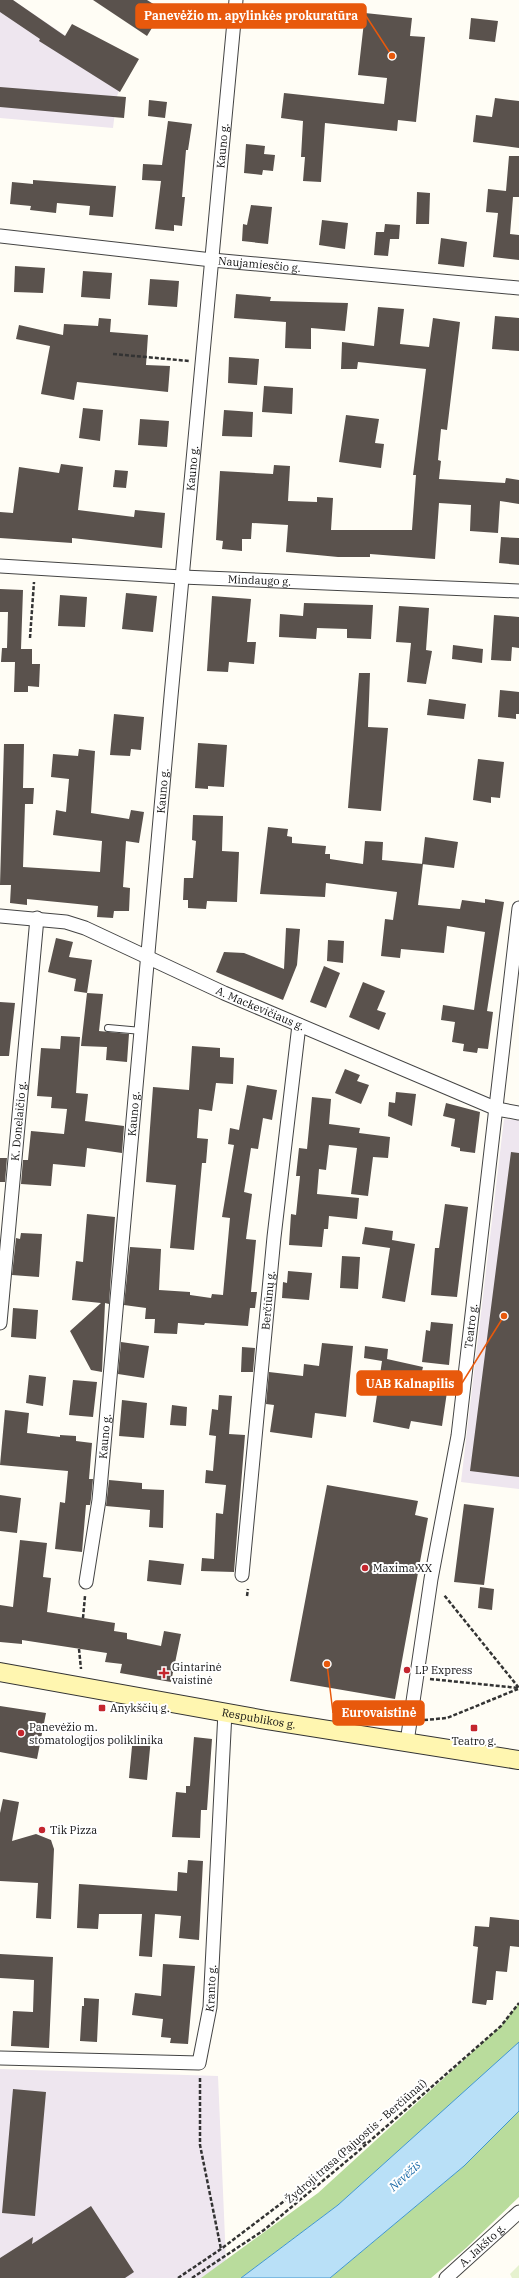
<svg xmlns="http://www.w3.org/2000/svg" width="519" height="2278" font-family="'IBM Plex Serif',serif">
  <rect width="100%" height="100%" fill="#fffdf5"/>
  <path fill="#eee6ef" d="M 0,0 L 13,0 L 125,76 L 117,96 L 113,128 L 0,118 Z
    M 504,1119 L 519,1120 L 519,1489 L 461,1482 Z
    M 0,2069 L 218,2076 L 226,2261 L 201,2278 L 0,2278 Z"/>
  <path fill="#b9dc9c" d="M 519,2003 L 519,2042 L 514,2047 L 338,2205 L 241,2278 L 201,2278 L 318,2193 L 501,2026 Z
    M 519,2111 L 519,2197 L 466,2248 L 431,2278 L 330,2278 L 464,2166 Z"/>
  <path fill="#e6f2cf" d="M 519,2265 L 519,2278 L 512,2278 L 510,2274 Z"/>
  <path fill="#b9e0f7" stroke="#3f96cf" d="M 519,2042 L 519,2111 L 464,2166 L 330,2278 L 241,2278 L 338,2205 Z"/>
  <path fill="#5a524d" d="M 0,0 L 13,0 L 65,36 L 72,24 L 139,59 L 120,92 L 39,41 L 40,39 L 0,12 Z
    M 93,0 L 147,0 L 163,10 L 147,36 Z
    M 365,13 L 412,18 L 410,36 L 425,37 L 416,122 L 398,120 L 397,131 L 325,123 L 321,182 L 303,181 L 305,157 L 301,157 L 303,121 L 281,118 L 284,93 L 384,104 L 387,78 L 358,75 Z
    M 471,18 L 498,21 L 495,42 L 469,39 Z
    M 0,87 L 126,97 L 124,118 L 0,107 Z
    M 495,98 L 519,101 L 519,148 L 473,142 L 476,115 L 492,117 Z
    M 149,100 L 167,102 L 165,118 L 148,116 Z
    M 168,121 L 192,124 L 188,150 L 186,150 L 182,197 L 185,197 L 182,226 L 174,225 L 174,231 L 155,229 L 161,181 L 142,180 L 143,164 L 162,165 Z
    M 246,144 L 265,146 L 264,154 L 275,155 L 273,171 L 263,170 L 262,175 L 244,173 Z
    M 509,156 L 519,156 L 519,197 L 513,197 L 510,234 L 519,235 L 519,260 L 493,257 L 498,213 L 486,212 L 488,189 L 506,191 Z
    M 33,180 L 116,186 L 113,217 L 89,215 L 90,206 L 57,203 L 56,213 L 30,210 L 31,206 L 10,204 L 12,182 L 33,184 Z
    M 417,192 L 430,193 L 429,224 L 416,224 Z
    M 251,205 L 272,207 L 268,244 L 242,241 L 243,224 L 247,225 Z
    M 322,220 L 348,223 L 345,249 L 319,245 Z
    M 385,224 L 400,225 L 399,239 L 390,239 L 388,256 L 374,255 L 376,232 L 384,232 Z
    M 441,238 L 467,242 L 464,267 L 438,264 Z
    M 15,266 L 45,268 L 43,293 L 14,292 Z
    M 83,271 L 112,273 L 110,299 L 81,297 Z
    M 150,279 L 179,281 L 177,307 L 148,305 Z
    M 236,294 L 271,297 L 270,301 L 348,303 L 345,331 L 311,328 L 311,349 L 285,348 L 286,322 L 234,318 Z
    M 378,307 L 404,309 L 400,344 L 429,347 L 433,318 L 460,322 L 447,430 L 441,429 L 438,460 L 441,461 L 439,479 L 505,483 L 506,478 L 519,480 L 519,504 L 500,501 L 498,533 L 470,531 L 471,505 L 439,503 L 435,559 L 370,554 L 370,557 L 338,557 L 286,552 L 288,525 L 252,523 L 251,539 L 242,539 L 242,551 L 222,549 L 223,541 L 216,540 L 220,471 L 273,474 L 274,465 L 290,466 L 288,501 L 317,502 L 317,497 L 333,498 L 331,530 L 412,530 L 416,475 L 413,475 L 426,369 L 358,362 L 357,369 L 341,369 L 342,342 L 374,346 Z
    M 495,316 L 519,318 L 519,351 L 492,349 Z
    M 99,318 L 111,319 L 110,332 L 148,335 L 146,365 L 170,366 L 168,392 L 77,382 L 74,400 L 41,394 L 50,346 L 16,339 L 19,325 L 63,335 L 64,324 L 98,326 Z
    M 229,357 L 259,359 L 257,385 L 228,383 Z
    M 264,386 L 293,388 L 292,414 L 262,412 Z
    M 83,408 L 103,410 L 100,441 L 79,438 Z
    M 224,410 L 253,412 L 252,437 L 222,436 Z
    M 346,415 L 379,419 L 375,443 L 384,444 L 381,468 L 339,462 Z
    M 140,419 L 169,421 L 167,447 L 138,445 Z
    M 61,464 L 83,467 L 78,510 L 134,517 L 135,510 L 165,513 L 162,548 L 72,538 L 72,543 L 0,538 L 0,512 L 13,513 L 19,467 L 59,473 Z
    M 115,470 L 128,471 L 126,488 L 113,487 Z
    M 501,537 L 519,538 L 519,565 L 499,563 Z
    M 0,589 L 23,590 L 21,649 L 32,649 L 32,664 L 40,664 L 39,687 L 28,686 L 28,692 L 14,692 L 15,662 L 1,662 L 2,648 L 7,648 L 8,612 L 0,612 Z
    M 126,593 L 157,596 L 153,632 L 122,629 Z
    M 60,595 L 87,597 L 85,627 L 58,626 Z
    M 212,596 L 251,599 L 247,642 L 256,642 L 254,664 L 229,662 L 228,672 L 207,671 Z
    M 304,603 L 373,605 L 371,639 L 347,638 L 347,629 L 317,628 L 316,639 L 279,637 L 280,614 L 303,616 Z
    M 399,606 L 429,608 L 426,650 L 432,651 L 426,684 L 407,682 L 411,643 L 396,642 Z
    M 494,615 L 519,617 L 519,648 L 512,647 L 511,661 L 491,660 Z
    M 453,645 L 483,649 L 482,663 L 452,659 Z
    M 359,673 L 370,673 L 368,727 L 388,728 L 381,811 L 348,808 Z
    M 500,690 L 519,692 L 519,714 L 516,714 L 516,719 L 498,717 Z
    M 429,699 L 466,704 L 464,719 L 427,715 Z
    M 114,714 L 144,717 L 141,750 L 131,749 L 130,756 L 110,755 Z
    M 198,743 L 227,745 L 224,787 L 208,786 L 208,789 L 195,788 Z
    M 4,744 L 24,744 L 23,788 L 34,788 L 33,804 L 25,804 L 23,867 L 100,872 L 102,841 L 53,835 L 56,810 L 66,812 L 69,779 L 51,777 L 53,754 L 78,756 L 79,749 L 95,751 L 91,813 L 129,819 L 131,810 L 144,812 L 139,843 L 126,841 L 123,887 L 130,888 L 129,911 L 114,911 L 113,918 L 97,917 L 98,906 L 27,899 L 27,905 L 10,903 L 11,885 L 0,885 Z
    M 478,759 L 504,762 L 500,798 L 491,797 L 491,803 L 473,800 Z
    M 193,815 L 223,816 L 222,851 L 239,852 L 237,902 L 207,901 L 206,909 L 188,908 L 188,900 L 183,900 L 184,878 L 193,878 L 196,841 L 192,840 Z
    M 268,827 L 288,829 L 287,836 L 292,837 L 292,843 L 326,846 L 325,854 L 330,854 L 330,859 L 363,864 L 365,841 L 383,842 L 382,860 L 423,864 L 418,905 L 460,909 L 462,900 L 485,903 L 485,899 L 504,902 L 487,1011 L 493,1012 L 488,1049 L 478,1048 L 477,1053 L 463,1051 L 464,1044 L 452,1042 L 455,1022 L 441,1020 L 443,1005 L 474,1010 L 485,932 L 447,926 L 444,953 L 401,949 L 400,958 L 381,956 L 385,919 L 393,920 L 397,892 L 326,883 L 325,897 L 260,894 Z
    M 425,837 L 458,842 L 454,868 L 422,864 Z
    M 286,928 L 300,929 L 297,965 L 283,1000 L 216,972 L 224,952 L 244,953 L 284,969 Z
    M 56,938 L 73,942 L 69,957 L 92,960 L 87,993 L 74,991 L 76,979 L 48,972 Z
    M 328,940 L 344,941 L 343,963 L 327,961 Z
    M 324,966 L 340,973 L 326,1008 L 310,1002 Z
    M 363,982 L 385,991 L 377,1010 L 386,1013 L 379,1030 L 349,1017 Z
    M 87,993 L 103,994 L 99,1031 L 129,1034 L 127,1062 L 106,1060 L 107,1047 L 81,1046 Z
    M 0,1002 L 15,1003 L 9,1056 L 0,1056 Z
    M 61,1036 L 80,1037 L 76,1093 L 88,1094 L 85,1121 L 124,1126 L 122,1153 L 87,1148 L 85,1167 L 53,1164 L 51,1186 L 21,1184 L 23,1160 L 28,1160 L 31,1131 L 64,1134 L 67,1109 L 51,1108 L 52,1097 L 37,1096 L 41,1048 L 60,1049 Z
    M 192,1046 L 220,1048 L 220,1057 L 234,1058 L 233,1084 L 216,1083 L 212,1111 L 199,1109 L 197,1138 L 208,1139 L 206,1163 L 202,1163 L 194,1250 L 170,1248 L 176,1185 L 146,1182 L 153,1087 L 189,1090 Z
    M 345,1069 L 360,1075 L 357,1081 L 369,1085 L 361,1104 L 335,1093 Z
    M 247,1085 L 277,1090 L 272,1120 L 263,1118 L 258,1149 L 251,1148 L 244,1192 L 252,1194 L 246,1239 L 256,1240 L 251,1292 L 257,1292 L 255,1308 L 250,1308 L 248,1326 L 205,1323 L 204,1325 L 178,1323 L 177,1334 L 154,1333 L 155,1319 L 145,1319 L 146,1308 L 124,1305 L 130,1247 L 161,1249 L 159,1290 L 190,1292 L 190,1295 L 211,1298 L 212,1294 L 223,1295 L 230,1218 L 222,1217 L 234,1145 L 228,1144 L 230,1128 L 239,1130 Z
    M 396,1092 L 416,1094 L 412,1126 L 388,1116 L 389,1102 L 395,1103 Z
    M 312,1097 L 331,1099 L 329,1124 L 360,1128 L 359,1133 L 390,1137 L 388,1158 L 373,1157 L 368,1196 L 351,1194 L 357,1148 L 329,1145 L 326,1170 L 319,1169 L 317,1194 L 359,1198 L 357,1219 L 329,1216 L 328,1229 L 324,1229 L 322,1247 L 289,1245 L 291,1214 L 296,1215 L 300,1176 L 296,1176 L 299,1148 L 307,1149 Z
    M 446,1103 L 480,1112 L 475,1153 L 460,1151 L 460,1148 L 451,1146 L 455,1119 L 443,1116 Z
    M 511,1152 L 519,1153 L 519,1477 L 470,1471 Z
    M 0,1158 L 7,1158 L 5,1182 L 0,1182 Z
    M 445,1204 L 468,1207 L 457,1297 L 431,1295 L 435,1248 L 439,1248 Z
    M 87,1214 L 115,1217 L 109,1304 L 105,1303 L 102,1372 L 91,1370 L 70,1331 L 101,1303 L 72,1300 L 76,1261 L 83,1262 Z
    M 365,1227 L 393,1231 L 392,1240 L 415,1244 L 405,1302 L 382,1298 L 390,1248 L 362,1244 Z
    M 21,1233 L 42,1234 L 39,1277 L 12,1275 L 16,1238 L 20,1239 Z
    M 342,1256 L 360,1257 L 358,1289 L 340,1288 Z
    M 288,1271 L 312,1273 L 309,1300 L 282,1298 L 283,1282 L 287,1283 Z
    M 13,1308 L 38,1310 L 36,1339 L 11,1337 Z
    M 431,1322 L 453,1324 L 449,1365 L 422,1362 L 426,1330 L 430,1331 Z
    M 121,1342 L 149,1346 L 144,1378 L 118,1374 Z
    M 322,1343 L 353,1346 L 346,1417 L 315,1413 L 312,1438 L 270,1432 L 274,1405 L 266,1404 L 269,1372 L 303,1376 L 304,1364 L 319,1366 Z
    M 365,1346 L 388,1349 L 387,1359 L 423,1367 L 418,1388 L 447,1392 L 442,1426 L 411,1421 L 409,1429 L 373,1422 L 382,1361 L 364,1358 Z
    M 242,1347 L 255,1348 L 253,1372 L 241,1372 Z
    M 29,1375 L 46,1377 L 43,1406 L 26,1403 Z
    M 73,1380 L 97,1382 L 93,1417 L 69,1415 Z
    M 219,1395 L 232,1396 L 229,1434 L 245,1435 L 234,1572 L 201,1571 L 202,1558 L 214,1559 L 216,1513 L 223,1514 L 226,1485 L 205,1483 L 206,1470 L 213,1471 L 216,1436 L 209,1435 L 212,1409 L 218,1410 Z
    M 122,1400 L 147,1403 L 144,1438 L 119,1436 Z
    M 172,1405 L 187,1407 L 186,1426 L 170,1425 Z
    M 5,1410 L 29,1413 L 27,1433 L 60,1437 L 60,1435 L 76,1436 L 76,1441 L 92,1443 L 89,1479 L 93,1479 L 91,1499 L 90,1505 L 86,1505 L 82,1552 L 55,1549 L 60,1502 L 65,1503 L 68,1471 L 0,1465 Z
    M 109,1480 L 142,1483 L 142,1489 L 164,1490 L 163,1528 L 149,1527 L 150,1510 L 106,1506 Z
    M 327,1485 L 418,1501 L 415,1515 L 428,1518 L 395,1699 L 290,1681 Z
    M 0,1495 L 21,1498 L 17,1533 L 0,1531 Z
    M 464,1504 L 494,1508 L 484,1585 L 454,1582 Z
    M 20,1540 L 47,1543 L 43,1577 L 51,1578 L 47,1612 L 115,1623 L 114,1631 L 127,1633 L 127,1639 L 161,1646 L 164,1631 L 181,1634 L 171,1682 L 120,1673 L 122,1664 L 105,1662 L 107,1653 L 22,1640 L 22,1644 L 0,1642 L 0,1605 L 13,1607 Z
    M 149,1560 L 184,1564 L 181,1585 L 147,1581 Z
    M 480,1587 L 494,1589 L 492,1610 L 478,1608 Z
    M 0,1706 L 46,1713 L 37,1759 L 0,1752 Z
    M 133,1736 L 151,1738 L 147,1780 L 129,1778 Z
    M 194,1737 L 212,1739 L 207,1810 L 201,1810 L 200,1838 L 172,1837 L 176,1792 L 186,1793 L 186,1786 L 190,1786 Z
    M 3,1799 L 19,1802 L 12,1841 L 36,1834 L 51,1840 L 54,1849 L 51,1919 L 36,1918 L 38,1883 L 0,1881 L 0,1813 Z
    M 188,1860 L 203,1861 L 199,1940 L 179,1938 L 181,1916 L 155,1914 L 152,1957 L 139,1956 L 142,1914 L 99,1914 L 98,1929 L 77,1928 L 79,1884 L 177,1891 L 178,1872 L 187,1873 Z
    M 490,1917 L 519,1920 L 519,1947 L 510,1946 L 507,1972 L 496,1971 L 493,2000 L 487,2000 L 486,2005 L 472,2003 L 478,1947 L 473,1946 L 475,1926 L 489,1927 Z
    M 0,1954 L 53,1957 L 49,2048 L 11,2046 L 13,2011 L 33,2012 L 34,1980 L 0,1978 Z
    M 163,1964 L 195,1966 L 188,2044 L 170,2043 L 171,2038 L 161,2037 L 163,2019 L 132,2015 L 135,1993 L 161,1996 Z
    M 84,1998 L 99,1999 L 97,2042 L 80,2041 L 82,2006 L 84,2006 Z
    M 13,2089 L 46,2092 L 35,2216 L 2,2213 Z
    M 91,2206 L 134,2272 L 125,2278 L 0,2278 L 0,2258 L 33,2237 L 32,2244 Z"/>
  <g fill="none" stroke-linecap="round" stroke-linejoin="round">
    <defs>
      <path id="lane" d="M 108,1028 L 142,1031"/>
      <g id="street">
        <path id="s1" d="M 0,236 L 212,260 L 519,288"/>
        <path id="s2" d="M 0,566 L 182,577 L 519,591"/>
        <path id="s3" d="M 0,916 L 66,922 L 85,928 L 224,993 L 497,1109 L 519,1113"/>
        <path id="s4" d="M 0,1323 L 37,918"/>
        <path id="s5" d="M 242,1575 L 274,1237 L 299,1025"/>
        <path id="s6" d="M 86,1582 L 99,1500 L 171,696 L 236,0"/>
        <path id="s7" d="M 407,1742 L 431,1579 L 458,1436 L 519,908"/>
        <path id="s8" d="M 0,2058 L 199,2063 L 210,2007 L 225,1712"/>
        <path id="s9" d="M 446,2278 L 519,2212"/>
      </g>
      <g id="secondary">
        <path id="s10" d="M 0,1672 L 266,1720 L 519,1760"/>
      </g>
    </defs>
    <use href="#lane" stroke="#444" stroke-width="8"/>
    <use href="#street" stroke="#444" stroke-width="15"/>
    <use href="#secondary" stroke="#333" stroke-width="20"/>
    <path stroke="#333" stroke-width="2.5" stroke-dasharray="4 2" stroke-linecap="butt" d="M 113,354 L 189,361
      M 30,638 L 34,582
      M 247,1596 L 248,1589
      M 83,1618 L 85,1596
      M 79,1649 L 81,1669
      M 430,1679 L 519,1688 L 444,1595
      M 424,1720 L 447,1718 L 518,1689
      M 200,2078 L 200,2145 L 221,2249
      M 178,2278 L 221,2249 L 357,2146 L 367,2141
      M 192,2278 L 264,2230 L 355,2154 L 501,2026 L 519,2003"/>
    <use href="#lane" stroke="#fff" stroke-width="6"/>
    <use href="#street" stroke="#fff" stroke-width="13"/>
    <use href="#secondary" stroke="#fff6b0" stroke-width="18"/>
  </g>
  <g fill="#c4262e" stroke="#fff" stroke-width="1.5">
    <circle cx="365" cy="1568" r="4"/>
    <circle cx="407" cy="1670" r="4"/>
    <path d="M162 1667h4v4h4v4h-4v4h-4v-4h-4v-4h4z"/>
    <rect x="98" y="1704" width="8" height="8" rx="2"/>
    <rect x="470" y="1724" width="8" height="8" rx="2"/>
    <circle cx="21" cy="1733" r="4"/>
    <circle cx="42" cy="1830" r="4"/>
  </g>
  <g text-anchor="middle" stroke-width="4" stroke-linejoin="round" paint-order="stroke">
    <g font-size="11" fill="#111" stroke="#fff">
      <text dy="4" stroke="none"><textPath href="#s6" startOffset="1443">Kauno g.</textPath></text>
      <text dy="4" stroke="none"><textPath href="#s1" startOffset="261">Naujamiesčio g.</textPath></text>
      <text dy="4" stroke="none"><textPath href="#s6" startOffset="1119">Kauno g.</textPath></text>
      <text dy="4" stroke="none"><textPath href="#s2" startOffset="260">Mindaugo g.</textPath></text>
      <text dy="4" stroke="none"><textPath href="#s6" startOffset="795">Kauno g.</textPath></text>
      <text dy="4" stroke="none"><textPath href="#s3" startOffset="279">A. Mackevičiaus g.</textPath></text>
      <text dy="4" stroke="none"><textPath href="#s6" startOffset="471">Kauno g.</textPath></text>
      <text dy="4" stroke="none"><textPath href="#s4" startOffset="203">K. Donelaičio g.</textPath></text>
      <text dy="4" stroke="none"><textPath href="#s5" startOffset="276">Berčiūnų g.</textPath></text>
      <text dy="4" stroke="none"><textPath href="#s7" startOffset="421">Teatro g.</textPath></text>
      <text dy="4" stroke="none"><textPath href="#s6" startOffset="147">Kauno g.</textPath></text>
      <text dy="4" stroke="none"><textPath href="#s10" startOffset="263">Respublikos g.</textPath></text>
      <text dy="4" stroke="none"><textPath href="#s8" startOffset="275">Kranto g.</textPath></text>
      <text transform="translate(356 2141) rotate(-41)" y="4">Žydroji trasa (Pajuostis - Berčiūnai)</text>
      <text dy="4" stroke="none"><textPath href="#s9" startOffset="49">A. Jakšto g.</textPath></text>
    </g>
    <g font-size="11" fill="#111" stroke="#fff" text-anchor="start">
      <text x="373" y="1572">Maxima XX</text>
      <text x="172" y="1671">Gintarinė<tspan x="172" dy="13">vaistinė</tspan></text>
      <text x="415" y="1674">LP Express</text>
      <text x="110" y="1712">Anykščių g.</text>
      <text x="29" y="1731">Panevėžio m.<tspan x="29" dy="13">stomatologijos poliklinika</tspan></text>
      <text x="474" y="1745" text-anchor="middle">Teatro g.</text>
      <text x="50" y="1834">Tik Pizza</text>
    </g>
    <g font-size="12" font-style="italic" fill="#1768a6" stroke="#fff">
      <text transform="translate(405 2176) rotate(-43)" y="4">Nevėžis</text>
    </g>
  </g>
  <path fill="none" stroke="#e8590c" stroke-width="1.5" d="M392 56L366 16M504 1316L462 1383M327 1664L333 1713"/>
  <g fill="#e8590c" stroke="#fff" stroke-width="1.5">
    <circle cx="392" cy="56" r="4"/>
    <circle cx="504" cy="1316" r="4"/>
    <circle cx="327" cy="1664" r="4"/>
  </g>
  <g fill="#e8590c" stroke="#e8590c" stroke-width="1.5">
    <rect x="136" y="4" width="230" height="24" rx="4"/>
    <rect x="357" y="1371" width="105" height="24" rx="4"/>
    <rect x="333" y="1701" width="91" height="24" rx="4"/>
  </g>
  <g font-size="12" text-anchor="middle" font-weight="bold" fill="#fff">
    <text x="251" y="20">Panevėžio m. apylinkės prokuratūra</text>
    <text x="410" y="1388">UAB Kalnapilis</text>
    <text x="379" y="1717">Eurovaistinė</text>
  </g>
</svg>
